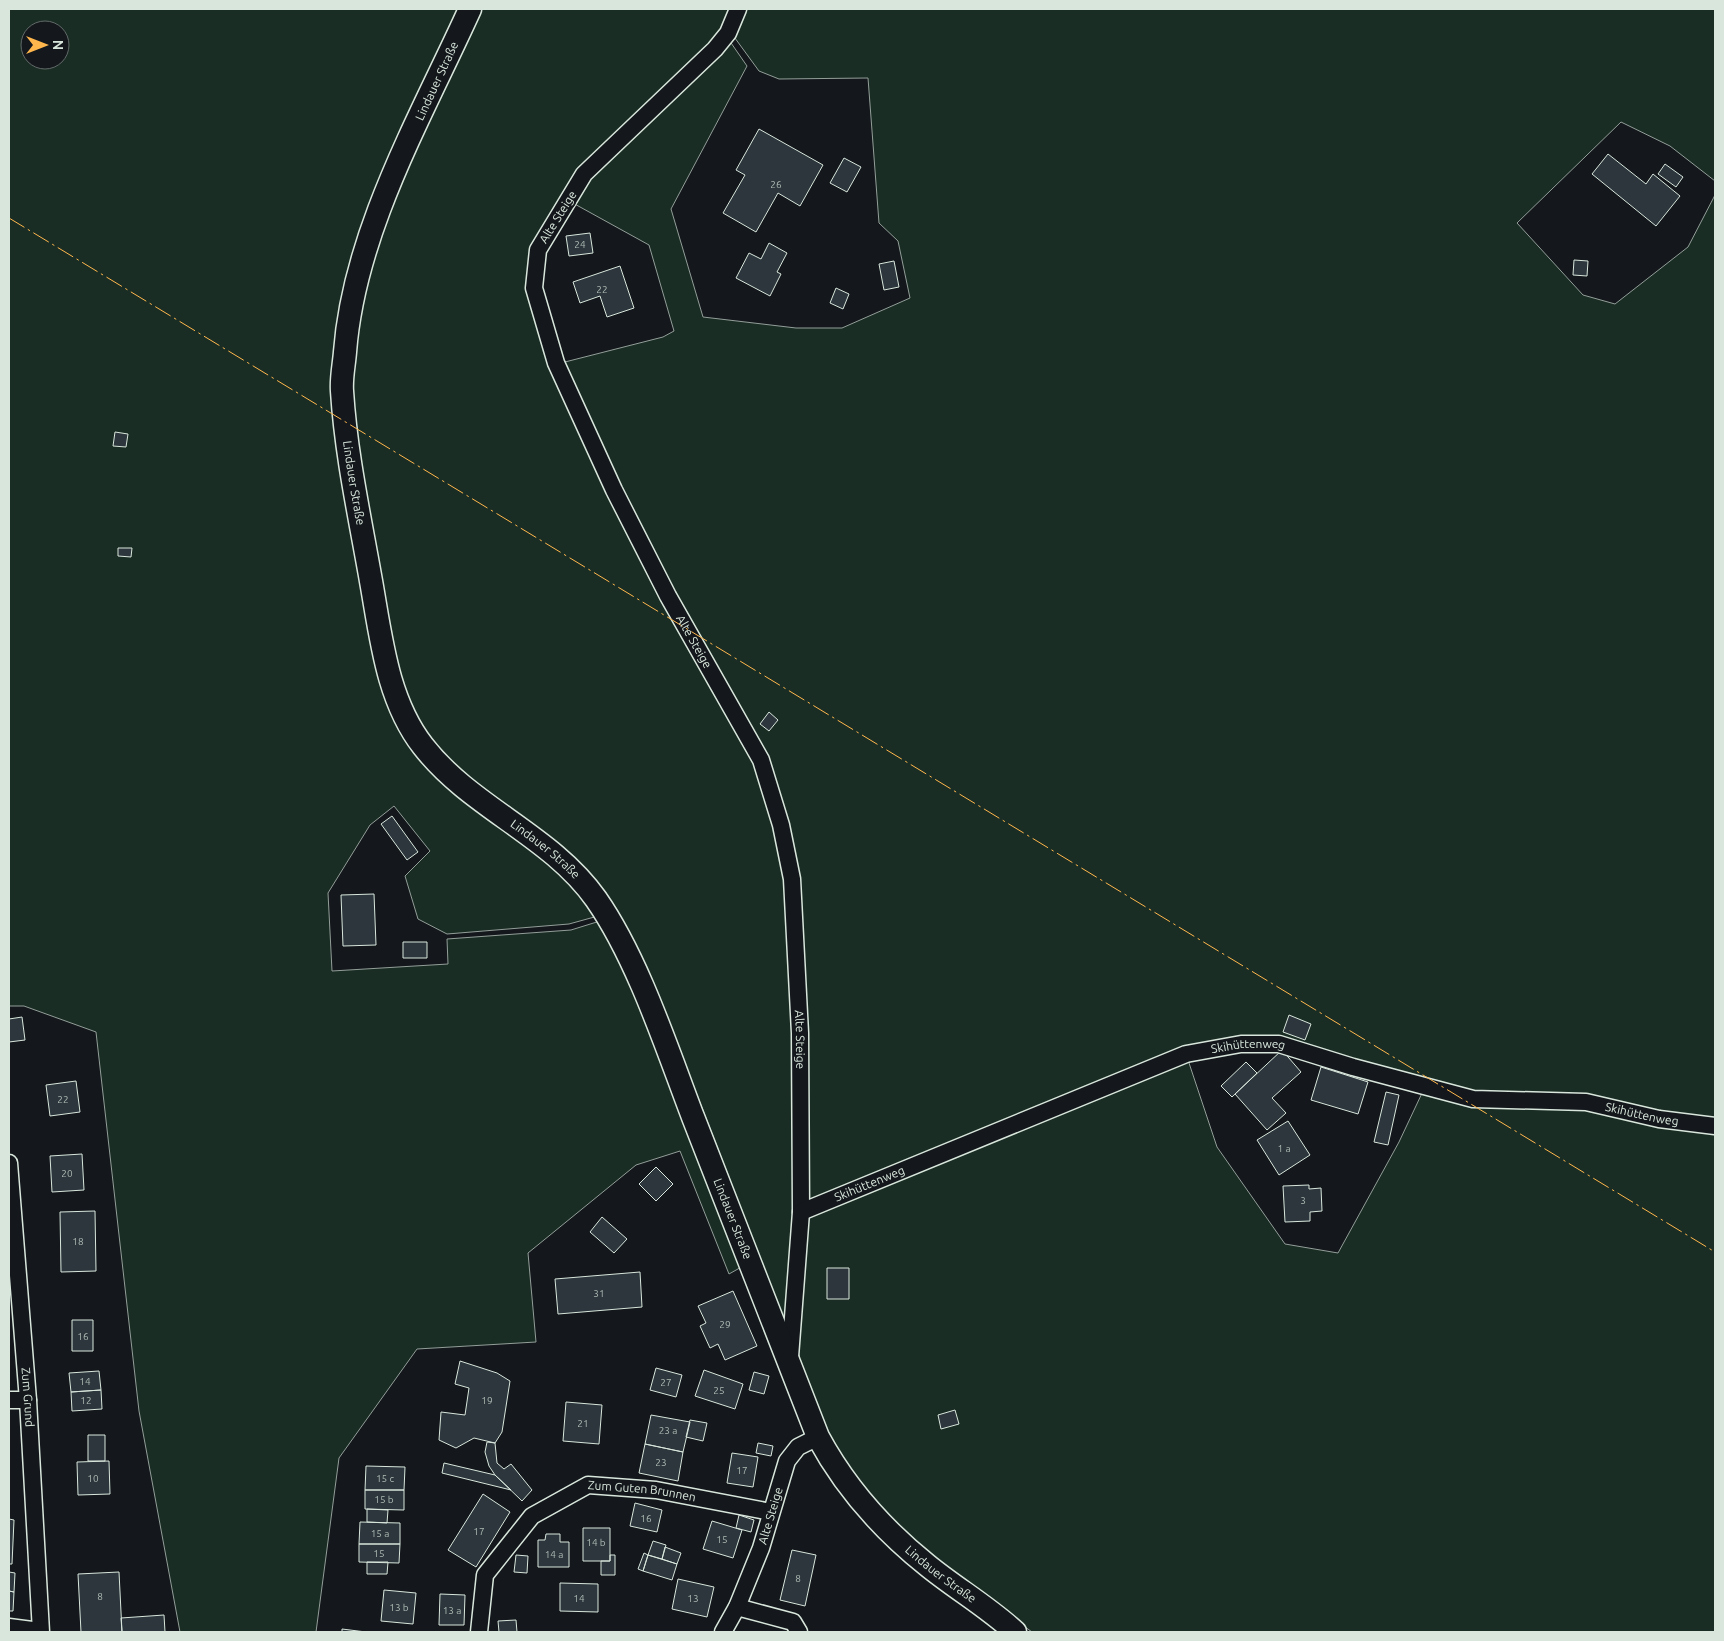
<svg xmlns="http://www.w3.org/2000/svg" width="1724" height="1641" font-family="Ubuntu,sans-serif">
  <rect width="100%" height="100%" fill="#14181c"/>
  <path fill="#1a2d24" stroke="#939e99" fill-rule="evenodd" d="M 9,9 L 461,9 L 339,321 L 396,717 L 556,867 L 598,916 L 569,924 L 447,934 L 418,919 L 405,876 L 430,851 L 394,806 L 370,825 L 328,893 L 332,971 L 448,964 L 447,939 L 571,930 L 600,921 L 620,958 L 745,1265 L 729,1274 L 680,1151 L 636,1165 L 528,1253 L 536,1342 L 417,1349 L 339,1458 L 316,1632 L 180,1632 L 139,1411 L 96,1032 L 24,1006 L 9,1006 ZM 30,30 L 60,30 L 60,60 L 30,60 Z
    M 477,9 L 734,9 L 724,30 L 664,92 L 534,246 L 539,323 L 758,762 L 789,880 L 796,1212 L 788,1330 L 668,1020 L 637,947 L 605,891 L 570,853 L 471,781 L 432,742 L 408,706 L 391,651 L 358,464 L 350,389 L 355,326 L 372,243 Z
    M 743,9 L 1715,9 L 1715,181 L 1670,146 L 1621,122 L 1517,223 L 1583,295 L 1615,304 L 1688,247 L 1715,195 L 1715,1632 L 1032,1632 L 930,1557 L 885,1516 L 843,1465 L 827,1433 L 796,1356 L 805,1215 L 784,825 L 561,363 L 663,337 L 674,331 L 649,245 L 571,202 L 586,177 L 729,40 L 747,66 L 671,209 L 703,317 L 796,328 L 842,328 L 910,298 L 898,241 L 879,223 L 868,78 L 779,79 L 759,71 L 732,34 ZM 1280,1047 L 1423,1091 L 1399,1142 L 1338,1253 L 1285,1244 L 1217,1147 L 1187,1057 Z"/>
  <path fill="#2c363c" stroke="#d8e6dc" d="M 759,129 L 823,165 L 800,206 L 778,193 L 756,232 L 723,213 L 745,175 L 736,170 Z
    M 1608,154 L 1646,184 L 1653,174 L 1680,196 L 1656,226 L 1592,174 Z
    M 844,158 L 861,167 L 847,192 L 830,183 Z
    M 1665,164 L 1683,177 L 1676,187 L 1658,174 Z
    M 590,233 L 593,253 L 569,256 L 566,236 Z
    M 769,243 L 787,253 L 777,272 L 781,274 L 770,296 L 736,278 L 749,253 L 761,259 Z
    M 1574,260 L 1588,261 L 1587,276 L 1573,275 Z
    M 894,261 L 899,287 L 884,290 L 879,264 Z
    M 620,266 L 634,308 L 607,317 L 600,296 L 580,303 L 573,282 Z
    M 836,288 L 849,294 L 843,309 L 830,303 Z
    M 115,432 L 128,434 L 126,447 L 113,446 Z
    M 118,548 L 132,548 L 131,557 L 118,556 Z
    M 769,712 L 778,720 L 769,731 L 760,724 Z
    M 392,816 L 418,852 L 407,860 L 381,824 Z
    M 374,894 L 376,945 L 343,946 L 341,895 Z
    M 403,942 L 427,942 L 427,958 L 403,958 Z
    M 1289,1015 L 1311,1024 L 1305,1040 L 1283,1032 Z
    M 22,1017 L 25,1040 L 9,1042 L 9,1019 Z
    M 1282,1050 L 1301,1072 L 1272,1098 L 1286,1113 L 1267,1130 L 1235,1094 Z
    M 1246,1062 L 1257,1073 L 1232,1097 L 1221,1086 Z
    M 1321,1067 L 1368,1082 L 1358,1114 L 1311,1100 Z
    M 76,1081 L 80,1112 L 50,1116 L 46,1085 Z
    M 1386,1092 L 1399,1095 L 1388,1145 L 1374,1142 Z
    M 1288,1121 L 1310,1155 L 1279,1175 L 1257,1140 Z
    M 82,1154 L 84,1190 L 52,1192 L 50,1156 Z
    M 656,1167 L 673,1184 L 656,1201 L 639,1184 Z
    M 1309,1185 L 1309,1189 L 1321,1188 L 1322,1211 L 1310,1212 L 1310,1221 L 1285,1222 L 1283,1186 Z
    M 95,1211 L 96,1271 L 61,1272 L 60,1212 Z
    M 602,1217 L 627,1239 L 614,1253 L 590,1232 Z
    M 827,1268 L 849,1268 L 849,1299 L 827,1299 Z
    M 640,1272 L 642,1307 L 558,1314 L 555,1279 Z
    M 733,1291 L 757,1346 L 725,1360 L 718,1344 L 710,1348 L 700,1326 L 706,1323 L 698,1306 Z
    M 72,1320 L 93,1320 L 93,1351 L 72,1351 Z
    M 460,1361 L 497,1373 L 510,1381 L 502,1432 L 495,1443 L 474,1438 L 456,1448 L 439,1440 L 441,1412 L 465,1415 L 469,1388 L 455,1384 Z
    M 656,1368 L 682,1375 L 676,1397 L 650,1390 Z
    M 704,1370 L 743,1384 L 735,1409 L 695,1396 Z
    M 99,1371 L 101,1390 L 71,1392 L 69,1373 Z
    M 754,1372 L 769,1376 L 764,1394 L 749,1390 Z
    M 101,1390 L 102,1409 L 72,1411 L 71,1392 Z
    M 566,1402 L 602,1405 L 599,1444 L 563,1441 Z
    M 955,1410 L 959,1424 L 941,1429 L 938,1415 Z
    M 651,1415 L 690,1422 L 683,1452 L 645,1444 Z
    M 690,1420 L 707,1423 L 703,1441 L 686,1437 Z
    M 88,1435 L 105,1435 L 105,1461 L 88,1461 Z
    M 487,1442 L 495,1443 L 497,1463 L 504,1469 L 511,1464 L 532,1490 L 522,1501 L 495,1475 L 489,1466 L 485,1452 Z
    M 758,1443 L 773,1446 L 771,1456 L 756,1453 Z
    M 645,1444 L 683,1452 L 678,1481 L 639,1473 Z
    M 732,1453 L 758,1457 L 753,1487 L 727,1483 Z
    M 109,1461 L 110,1494 L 78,1495 L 77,1462 Z
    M 444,1463 L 495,1475 L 511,1490 L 442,1473 Z
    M 366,1466 L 405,1467 L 404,1490 L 365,1490 Z
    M 365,1490 L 404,1490 L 404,1510 L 365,1509 Z
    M 483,1494 L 510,1512 L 476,1567 L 448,1550 Z
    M 635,1503 L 662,1510 L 657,1532 L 630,1526 Z
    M 367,1509 L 388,1510 L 387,1523 L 367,1522 Z
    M 739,1515 L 754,1520 L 751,1532 L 736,1528 Z
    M 9,1519 L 14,1520 L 12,1564 L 9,1564 Z
    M 712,1521 L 742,1530 L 733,1558 L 703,1549 Z
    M 360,1522 L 400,1523 L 400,1544 L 359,1544 Z
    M 583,1528 L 610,1528 L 610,1561 L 583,1561 Z
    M 546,1534 L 560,1534 L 560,1542 L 569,1542 L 569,1567 L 538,1567 L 538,1540 L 545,1540 Z
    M 653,1541 L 666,1545 L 662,1559 L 648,1555 Z
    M 359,1544 L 400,1544 L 399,1563 L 359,1562 Z
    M 665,1547 L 681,1553 L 677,1564 L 662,1559 Z
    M 792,1550 L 816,1555 L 805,1606 L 780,1600 Z
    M 644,1553 L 648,1555 L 643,1571 L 638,1569 Z
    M 516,1555 L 528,1556 L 527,1573 L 514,1572 Z
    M 610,1555 L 615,1555 L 615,1575 L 601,1575 L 601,1561 L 610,1561 Z
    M 648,1555 L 677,1564 L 672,1580 L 643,1571 Z
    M 367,1562 L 388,1562 L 387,1574 L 367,1574 Z
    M 9,1572 L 15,1573 L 14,1592 L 9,1591 Z
    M 119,1572 L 122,1632 L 81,1632 L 78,1574 Z
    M 678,1579 L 714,1587 L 707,1617 L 672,1609 Z
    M 560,1583 L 598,1584 L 598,1612 L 560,1611 Z
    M 384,1590 L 416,1593 L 413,1624 L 381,1621 Z
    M 9,1591 L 14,1592 L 13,1611 L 9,1611 Z
    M 440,1594 L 465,1595 L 464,1625 L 439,1625 Z
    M 164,1615 L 165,1632 L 122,1632 L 121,1618 Z
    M 516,1620 L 517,1632 L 499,1632 L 498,1621 Z
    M 342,1629 L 366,1632 L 342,1632 Z"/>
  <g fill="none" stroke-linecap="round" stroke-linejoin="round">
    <defs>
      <g id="minor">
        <path id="s1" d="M 738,9 L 728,33 L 715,49 L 584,174 L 538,250 L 534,288 L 556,363 L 614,490 L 668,596 L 761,760 L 781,825 L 792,879 L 800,1033 L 801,1212 L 790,1357"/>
        <path id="s2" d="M 9,1163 L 28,1400 L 41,1632"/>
        <path id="s3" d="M 801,1212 L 1186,1054 L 1241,1044 L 1279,1044 L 1353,1067 L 1473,1099 L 1586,1102 L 1659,1119 L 1715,1126"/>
        <path d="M 9,1400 L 28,1400"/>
        <path d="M 737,1607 L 793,1622 L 799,1632"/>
        <path d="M 9,1627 L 40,1631"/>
        <path id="s4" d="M 479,1632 L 485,1575 L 532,1516 L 588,1485 L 656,1490 L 771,1512"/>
        <path id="s5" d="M 723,1632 L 737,1607 L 761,1548 L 787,1461 L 798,1447 L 818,1437"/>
      </g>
      <g id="secondary">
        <path id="s6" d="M 470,9 C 421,117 354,232 345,352 C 344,365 341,378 342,391 C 346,455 360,518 371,581 C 381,637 387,700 423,746 C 471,808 551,835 596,899 C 638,959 667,1049 693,1117 C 734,1224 777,1330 818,1437 C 845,1487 882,1529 927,1565 C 955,1588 988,1607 1015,1632"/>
      </g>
    </defs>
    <use href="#minor" stroke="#d8e6dc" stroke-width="19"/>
    <use href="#secondary" stroke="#d8e6dc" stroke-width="25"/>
    <use href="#minor" stroke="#14181c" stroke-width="16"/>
    <use href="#secondary" stroke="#14181c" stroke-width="22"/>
    <path stroke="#ffb74d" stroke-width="1" stroke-dasharray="18 4 2.5 4" stroke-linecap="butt" d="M 9,218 L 1715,1252"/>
  </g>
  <g text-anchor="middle" stroke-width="4" stroke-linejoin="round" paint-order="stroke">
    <g font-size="10" fill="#adbab4">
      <text x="776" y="188">26</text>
      <text x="580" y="248">24</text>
      <text x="602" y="293">22</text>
      <text x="63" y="1103">22</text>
      <text x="1284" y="1152">1 a</text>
      <text x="67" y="1177">20</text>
      <text x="1303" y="1204">3</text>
      <text x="78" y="1245">18</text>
      <text x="599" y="1297">31</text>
      <text x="725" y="1328">29</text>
      <text x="83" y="1340">16</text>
      <text x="85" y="1385">14</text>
      <text x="666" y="1386">27</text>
      <text x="719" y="1394">25</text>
      <text x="86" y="1404">12</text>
      <text x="487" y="1404">19</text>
      <text x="583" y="1427">21</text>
      <text x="668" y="1434">23 a</text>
      <text x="661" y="1466">23</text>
      <text x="742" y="1474">17</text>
      <text x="93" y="1482">10</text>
      <text x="385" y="1482">15 c</text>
      <text x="384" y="1503">15 b</text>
      <text x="646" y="1522">16</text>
      <text x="479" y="1535">17</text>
      <text x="380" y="1537">15 a</text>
      <text x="722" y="1543">15</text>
      <text x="596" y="1546">14 b</text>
      <text x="379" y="1557">15</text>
      <text x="554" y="1558">14 a</text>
      <text x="798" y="1582">8</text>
      <text x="100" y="1600">8</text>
      <text x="579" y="1602">14</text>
      <text x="693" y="1602">13</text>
      <text x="399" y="1611">13 b</text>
      <text x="452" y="1614">13 a</text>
    </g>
    <g font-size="12" fill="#d8e6dc" stroke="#14181c">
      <text transform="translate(437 81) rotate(-65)" y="4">Lindauer Straße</text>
      <text transform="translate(558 217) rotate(-58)" y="4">Alte Steige</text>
      <text dy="4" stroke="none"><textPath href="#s6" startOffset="499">Lindauer Straße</textPath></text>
      <text dy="4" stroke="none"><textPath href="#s1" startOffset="744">Alte Steige</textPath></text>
      <text dy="4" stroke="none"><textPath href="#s6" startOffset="934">Lindauer Straße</textPath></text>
      <text dy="4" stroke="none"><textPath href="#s1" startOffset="1164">Alte Steige</textPath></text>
      <text dy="4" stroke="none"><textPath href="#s3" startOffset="479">Skihüttenweg</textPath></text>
      <text dy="4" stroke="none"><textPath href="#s3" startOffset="882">Skihüttenweg</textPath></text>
      <text dy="4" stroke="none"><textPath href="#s3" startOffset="74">Skihüttenweg</textPath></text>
      <text dy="4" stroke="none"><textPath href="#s6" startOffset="1354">Lindauer Straße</textPath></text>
      <text dy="4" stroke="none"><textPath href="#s2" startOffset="235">Zum Grund</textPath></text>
      <text dy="4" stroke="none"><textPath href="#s4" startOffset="251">Zum Guten Brunnen</textPath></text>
      <text dy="4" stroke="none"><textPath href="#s5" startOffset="126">Alte Steige</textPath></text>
      <text dy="4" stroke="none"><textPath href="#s6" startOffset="1774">Lindauer Straße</textPath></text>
    </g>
  </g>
  <rect width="1724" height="1641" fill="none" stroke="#d8e6dc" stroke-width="20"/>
  <g transform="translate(45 45) rotate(90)"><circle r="24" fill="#14181c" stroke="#626a69"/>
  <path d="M0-4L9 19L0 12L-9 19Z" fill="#ffb74d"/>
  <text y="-8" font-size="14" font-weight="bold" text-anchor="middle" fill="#d8e6dc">N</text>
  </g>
</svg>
